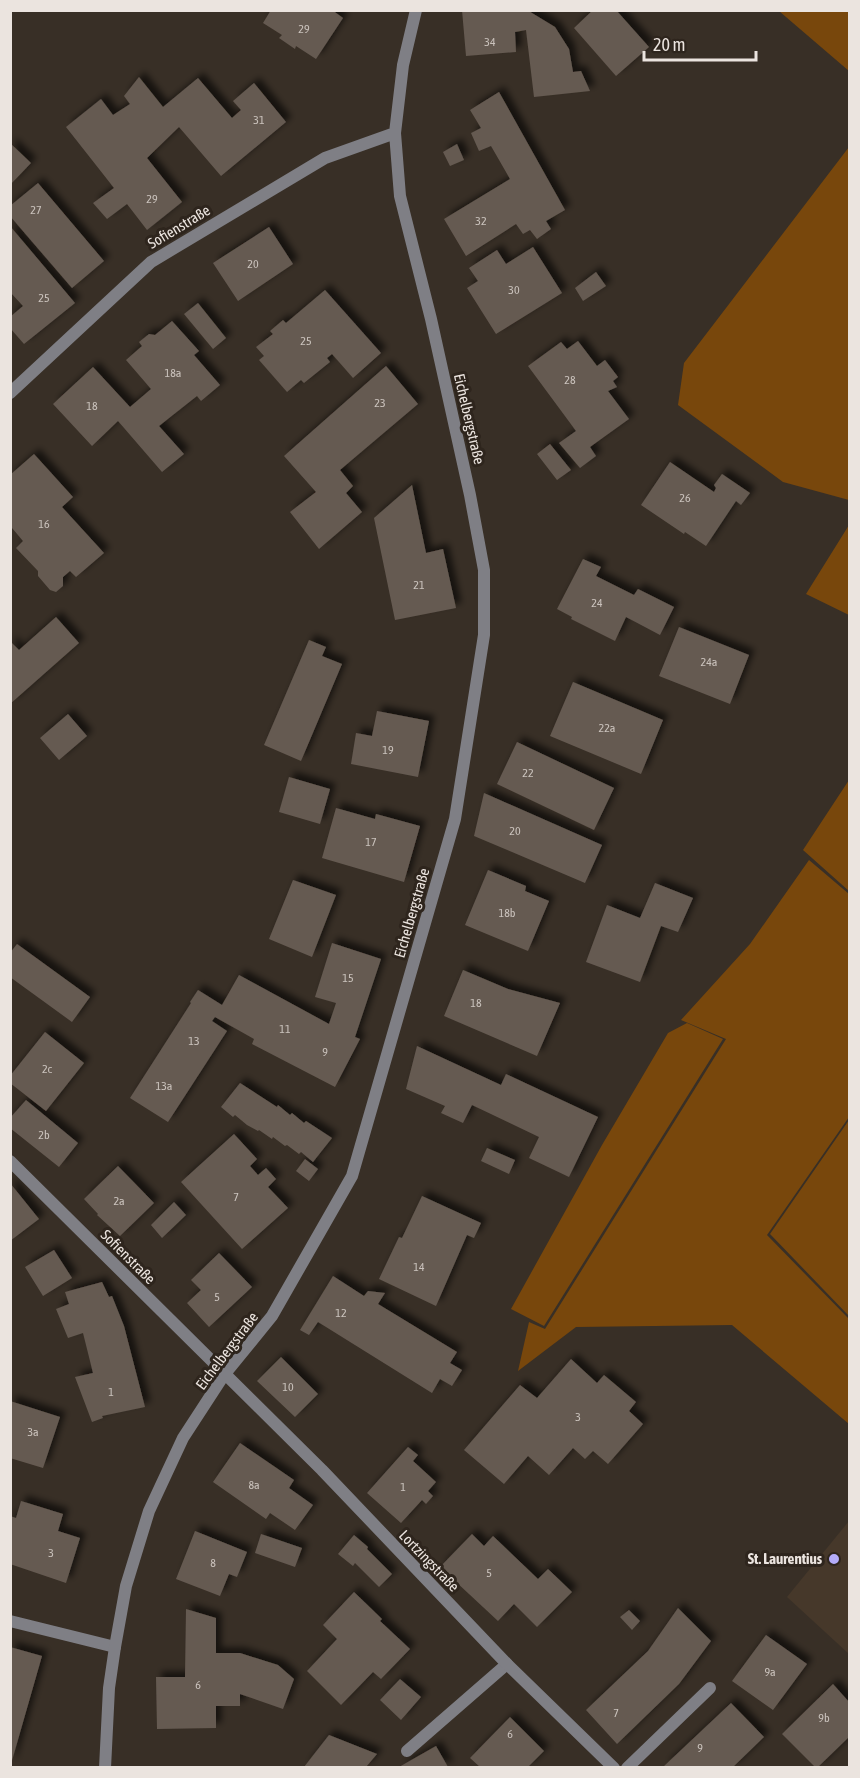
<svg xmlns="http://www.w3.org/2000/svg" width="860" height="1778" font-family="'Asap Condensed',sans-serif">
  <defs>
    <filter id="shadow"><feDropShadow dx="5.5" dy="-5.5" stdDeviation="3" flood-color="#0009"/></filter>
  </defs>
  <rect width="100%" height="100%" fill="#382f26"/>
  <path fill="#46382a" d="M 849,1521 L 849,1654 L 787,1597 Z"/>
  <path fill="#78470c" d="M 779,11 L 849,11 L 849,71 Z
    M 849,147 L 849,500 L 783,482 L 678,405 L 684,363 Z
    M 849,525 L 849,615 L 806,594 Z
    M 849,780 L 849,891 L 803,850 Z
    M 809,860 L 849,894 L 849,1117 L 767,1235 L 849,1319 L 849,1424 L 732,1325 L 576,1327 L 518,1371 L 529,1322 L 545,1329 L 726,1039 L 681,1020 L 750,944 Z
    M 687,1023 L 723,1039 L 544,1326 L 511,1309 L 602,1145 L 668,1033 Z
    M 849,1120 L 849,1316 L 770,1234 Z"/>
  <path fill="#655a51" filter="url(#shadow)" d="M 271,10 L 332,10 L 343,18 L 316,59 L 296,46 L 295,49 L 279,38 L 282,35 L 263,23 Z
    M 462,10 L 527,10 L 555,27 L 569,49 L 573,72 L 581,71 L 590,91 L 534,97 L 526,30 L 515,32 L 516,52 L 466,56 Z
    M 593,10 L 616,10 L 649,47 L 616,76 L 574,28 Z
    M 139,77 L 163,107 L 198,78 L 232,118 L 241,110 L 233,101 L 254,83 L 286,122 L 221,176 L 179,127 L 147,158 L 182,202 L 147,230 L 127,204 L 107,219 L 93,203 L 114,188 L 66,127 L 101,99 L 113,115 L 130,104 L 124,96 Z
    M 499,92 L 565,210 L 546,221 L 551,229 L 537,239 L 530,230 L 523,234 L 516,224 L 466,256 L 444,219 L 510,179 L 491,146 L 479,151 L 471,133 L 481,128 L 470,110 Z
    M 10,143 L 31,163 L 10,185 Z
    M 457,144 L 464,160 L 450,166 L 443,152 Z
    M 38,183 L 104,261 L 72,288 L 10,216 L 10,206 Z
    M 10,226 L 75,303 L 24,344 L 10,328 L 10,317 L 23,306 L 10,292 Z
    M 269,227 L 293,264 L 238,301 L 213,263 Z
    M 533,247 L 562,293 L 496,334 L 467,288 L 478,281 L 469,268 L 497,250 L 506,264 Z
    M 596,272 L 606,286 L 583,301 L 575,288 Z
    M 325,290 L 381,353 L 353,378 L 332,354 L 327,358 L 330,362 L 304,383 L 301,380 L 287,392 L 259,360 L 264,356 L 256,347 L 273,334 L 270,331 L 283,320 L 286,323 Z
    M 198,303 L 226,338 L 213,349 L 184,314 Z
    M 172,321 L 199,351 L 194,355 L 220,385 L 201,401 L 197,396 L 159,426 L 184,454 L 162,472 L 118,421 L 92,446 L 53,404 L 93,367 L 130,407 L 151,389 L 126,360 L 142,346 L 139,342 L 149,334 L 155,335 Z
    M 578,341 L 597,366 L 605,360 L 618,377 L 613,381 L 617,387 L 608,391 L 629,419 L 590,447 L 596,456 L 580,468 L 559,443 L 576,431 L 528,366 L 561,342 L 567,349 Z
    M 386,366 L 418,404 L 340,470 L 353,486 L 346,493 L 362,512 L 319,549 L 290,512 L 316,492 L 284,456 Z
    M 550,444 L 571,470 L 557,480 L 537,454 Z
    M 34,454 L 73,497 L 62,507 L 104,553 L 76,577 L 70,571 L 63,577 L 63,586 L 56,592 L 50,590 L 38,576 L 38,571 L 16,548 L 23,541 L 12,528 L 10,519 L 10,475 Z
    M 670,462 L 714,492 L 716,488 L 714,485 L 722,474 L 750,493 L 741,505 L 736,501 L 706,546 L 685,532 L 684,534 L 641,505 Z
    M 412,485 L 426,553 L 443,549 L 456,608 L 395,620 L 374,518 Z
    M 583,559 L 601,567 L 596,576 L 634,595 L 638,589 L 674,607 L 660,635 L 626,617 L 615,641 L 571,619 L 572,617 L 557,609 Z
    M 56,617 L 79,643 L 10,704 L 10,641 L 19,650 Z
    M 679,627 L 749,655 L 730,704 L 659,676 Z
    M 309,640 L 326,647 L 322,656 L 342,664 L 301,761 L 264,745 Z
    M 573,682 L 663,720 L 641,774 L 550,736 Z
    M 377,711 L 429,721 L 418,777 L 351,764 L 356,733 L 372,736 Z
    M 68,714 L 87,736 L 59,760 L 40,738 Z
    M 517,742 L 614,788 L 594,830 L 497,784 Z
    M 289,777 L 330,789 L 320,824 L 279,812 Z
    M 484,793 L 602,845 L 585,883 L 474,836 Z
    M 336,808 L 375,819 L 376,814 L 420,826 L 404,882 L 322,858 Z
    M 488,870 L 526,886 L 525,891 L 549,901 L 528,951 L 465,925 Z
    M 293,880 L 336,895 L 312,957 L 269,939 Z
    M 655,883 L 693,898 L 678,932 L 661,926 L 640,982 L 586,962 L 607,905 L 640,918 Z
    M 332,943 L 381,959 L 355,1037 L 360,1039 L 335,1087 L 252,1044 L 254,1039 L 215,1017 L 212,1021 L 227,1031 L 168,1122 L 130,1098 L 191,1003 L 190,1002 L 198,990 L 222,1005 L 239,975 L 329,1024 L 336,1003 L 315,997 Z
    M 17,944 L 90,997 L 72,1022 L 10,977 L 10,953 Z
    M 463,970 L 508,989 L 560,1003 L 537,1056 L 444,1016 Z
    M 45,1032 L 84,1063 L 46,1111 L 10,1083 L 10,1076 Z
    M 417,1046 L 501,1085 L 506,1074 L 598,1117 L 569,1177 L 529,1158 L 539,1137 L 472,1105 L 463,1123 L 441,1113 L 445,1106 L 406,1089 Z
    M 240,1083 L 277,1107 L 278,1105 L 290,1115 L 292,1113 L 304,1123 L 306,1121 L 332,1138 L 313,1162 L 301,1152 L 299,1154 L 287,1145 L 285,1146 L 273,1137 L 272,1139 L 259,1130 L 258,1131 L 247,1125 L 235,1115 L 233,1117 L 221,1107 Z
    M 26,1100 L 78,1143 L 59,1167 L 10,1128 L 10,1118 Z
    M 234,1134 L 257,1159 L 250,1166 L 258,1175 L 266,1168 L 276,1179 L 268,1187 L 288,1208 L 242,1249 L 181,1182 Z
    M 487,1148 L 515,1160 L 509,1174 L 481,1161 Z
    M 305,1159 L 318,1169 L 309,1181 L 296,1171 Z
    M 118,1166 L 154,1203 L 120,1236 L 97,1215 L 98,1214 L 84,1199 Z
    M 10,1183 L 39,1219 L 10,1241 Z
    M 422,1196 L 481,1223 L 474,1238 L 467,1235 L 436,1306 L 379,1279 L 399,1237 L 402,1238 Z
    M 174,1202 L 186,1215 L 162,1238 L 151,1225 Z
    M 54,1250 L 72,1278 L 43,1296 L 25,1267 Z
    M 219,1253 L 252,1287 L 209,1327 L 187,1303 L 201,1290 L 191,1280 Z
    M 333,1276 L 364,1296 L 368,1291 L 385,1293 L 378,1304 L 457,1352 L 450,1363 L 462,1370 L 452,1386 L 440,1379 L 432,1393 L 318,1322 L 309,1335 L 300,1330 Z
    M 102,1282 L 109,1297 L 112,1296 L 124,1326 L 145,1407 L 102,1416 L 103,1418 L 92,1422 L 75,1377 L 93,1373 L 83,1333 L 68,1338 L 56,1309 L 69,1304 L 65,1292 Z
    M 281,1357 L 318,1394 L 295,1417 L 257,1381 Z
    M 571,1359 L 597,1383 L 604,1375 L 636,1402 L 629,1411 L 643,1424 L 608,1464 L 593,1451 L 585,1459 L 573,1448 L 549,1475 L 528,1456 L 504,1484 L 464,1450 L 520,1385 L 537,1398 Z
    M 10,1401 L 60,1417 L 43,1468 L 10,1458 Z
    M 240,1443 L 294,1480 L 289,1488 L 313,1505 L 295,1530 L 270,1513 L 266,1519 L 213,1482 Z
    M 408,1447 L 418,1455 L 413,1461 L 436,1482 L 428,1491 L 433,1496 L 426,1504 L 422,1500 L 401,1523 L 367,1493 Z
    M 21,1501 L 63,1514 L 58,1531 L 80,1538 L 66,1583 L 10,1564 L 10,1516 L 16,1518 Z
    M 195,1531 L 247,1552 L 237,1577 L 229,1574 L 220,1596 L 176,1579 Z
    M 261,1534 L 302,1548 L 295,1567 L 255,1553 Z
    M 472,1534 L 484,1546 L 493,1536 L 538,1579 L 548,1569 L 572,1592 L 537,1627 L 514,1604 L 498,1621 L 440,1567 Z
    M 354,1535 L 368,1547 L 367,1549 L 392,1574 L 379,1587 L 355,1563 L 353,1566 L 338,1554 Z
    M 354,1592 L 382,1619 L 380,1621 L 410,1649 L 381,1679 L 373,1672 L 341,1705 L 307,1671 L 337,1639 L 323,1625 Z
    M 678,1608 L 711,1641 L 679,1684 L 617,1744 L 586,1710 L 648,1651 Z
    M 186,1609 L 216,1618 L 216,1653 L 240,1653 L 278,1665 L 294,1679 L 283,1709 L 240,1694 L 240,1706 L 216,1706 L 216,1728 L 157,1729 L 156,1677 L 185,1677 Z
    M 629,1610 L 640,1621 L 632,1630 L 620,1617 Z
    M 766,1635 L 807,1664 L 773,1710 L 732,1681 Z
    M 10,1647 L 42,1656 L 11,1764 L 10,1764 Z
    M 400,1679 L 421,1697 L 401,1720 L 380,1700 Z
    M 833,1684 L 849,1702 L 849,1737 L 818,1767 L 815,1767 L 782,1734 Z
    M 731,1703 L 764,1737 L 733,1767 L 663,1767 Z
    M 510,1717 L 544,1751 L 528,1767 L 480,1767 L 470,1758 Z
    M 329,1735 L 377,1754 L 366,1767 L 304,1767 Z
    M 436,1746 L 448,1767 L 399,1767 Z"/>
  <g fill="none" stroke-linecap="round" stroke-linejoin="round">
    <path stroke="#7f7f85" stroke-width="12" d="M 10,1621 L 115,1647
      M 407,1751 L 507,1664
      M 627,1768 L 710,1688"/>
    <path stroke="#7f7f85" stroke-width="12" d="M 10,393 L 151,262 L 325,158 L 395,133
      M 10,1161 L 322,1470 L 507,1664 L 614,1768
      M 105,1768 L 109,1688 L 115,1647 L 126,1586 L 149,1511 L 183,1438 L 224,1375 L 272,1316 L 352,1176 L 455,819 L 484,635 L 484,570 L 470,495 L 431,319 L 400,196 L 395,133 L 403,65 L 416,10"/>
  </g>
  <circle fill="#b4acf9" stroke="#2e251d" stroke-width="2" cx="834" cy="1559" r="6"/>
  <g text-anchor="middle" stroke-width="6" stroke-linejoin="round" paint-order="stroke">
    <g font-size="12" fill="#cac2bc">
      <text x="304" y="33">29</text>
      <text x="490" y="46">34</text>
      <text x="259" y="124">31</text>
      <text x="152" y="203">29</text>
      <text x="36" y="214">27</text>
      <text x="481" y="225">32</text>
      <text x="253" y="268">20</text>
      <text x="514" y="294">30</text>
      <text x="44" y="302">25</text>
      <text x="306" y="345">25</text>
      <text x="173" y="377">18a</text>
      <text x="570" y="384">28</text>
      <text x="380" y="407">23</text>
      <text x="92" y="410">18</text>
      <text x="685" y="502">26</text>
      <text x="44" y="528">16</text>
      <text x="419" y="589">21</text>
      <text x="597" y="607">24</text>
      <text x="709" y="666">24a</text>
      <text x="607" y="732">22a</text>
      <text x="388" y="754">19</text>
      <text x="528" y="777">22</text>
      <text x="515" y="835">20</text>
      <text x="371" y="846">17</text>
      <text x="507" y="917">18b</text>
      <text x="348" y="982">15</text>
      <text x="476" y="1007">18</text>
      <text x="285" y="1033">11</text>
      <text x="194" y="1045">13</text>
      <text x="325" y="1056">9</text>
      <text x="47" y="1073">2c</text>
      <text x="164" y="1090">13a</text>
      <text x="44" y="1139">2b</text>
      <text x="236" y="1201">7</text>
      <text x="119" y="1205">2a</text>
      <text x="419" y="1271">14</text>
      <text x="217" y="1301">5</text>
      <text x="341" y="1317">12</text>
      <text x="288" y="1391">10</text>
      <text x="111" y="1396">1</text>
      <text x="578" y="1421">3</text>
      <text x="33" y="1436">3a</text>
      <text x="254" y="1489">8a</text>
      <text x="403" y="1491">1</text>
      <text x="51" y="1557">3</text>
      <text x="213" y="1567">8</text>
      <text x="489" y="1577">5</text>
      <text x="770" y="1676">9a</text>
      <text x="198" y="1689">6</text>
      <text x="616" y="1717">7</text>
      <text x="824" y="1722">9b</text>
      <text x="510" y="1738">6</text>
      <text x="700" y="1752">9</text>
    </g>
    <g font-size="15" fill="#ebe4df" stroke="#2e251d">
      <text transform="translate(179 227) rotate(-31)" y="5">Sofienstraße</text>
      <text transform="translate(469 419) rotate(77)" y="5">Eichelbergstraße</text>
      <text transform="translate(412 913) rotate(-74)" y="5">Eichelbergstraße</text>
      <text transform="translate(128 1257) rotate(45)" y="5">Sofienstraße</text>
      <text transform="translate(227 1351) rotate(-53)" y="5">Eichelbergstraße</text>
      <text transform="translate(429 1561) rotate(46)" y="5">Lortzingstraße</text>
    </g>
    <g font-size="15" font-weight="bold" fill="#ebe4df" stroke="#2e251d" text-anchor="end">
      <text x="822" y="1564">St. Laurentius</text>
    </g>
  </g>
  <rect width="860" height="1778" fill="none" stroke="#ebe4df" stroke-width="24"/>
  <path d="M644 51v9h112v-9" fill="none" stroke="#ebe4df" stroke-width="3"/>
  <text x="653" y="51" font-size="18" fill="#ebe4df" stroke="#2e251d" stroke-width="4.5" paint-order="stroke">20 m</text>
</svg>
